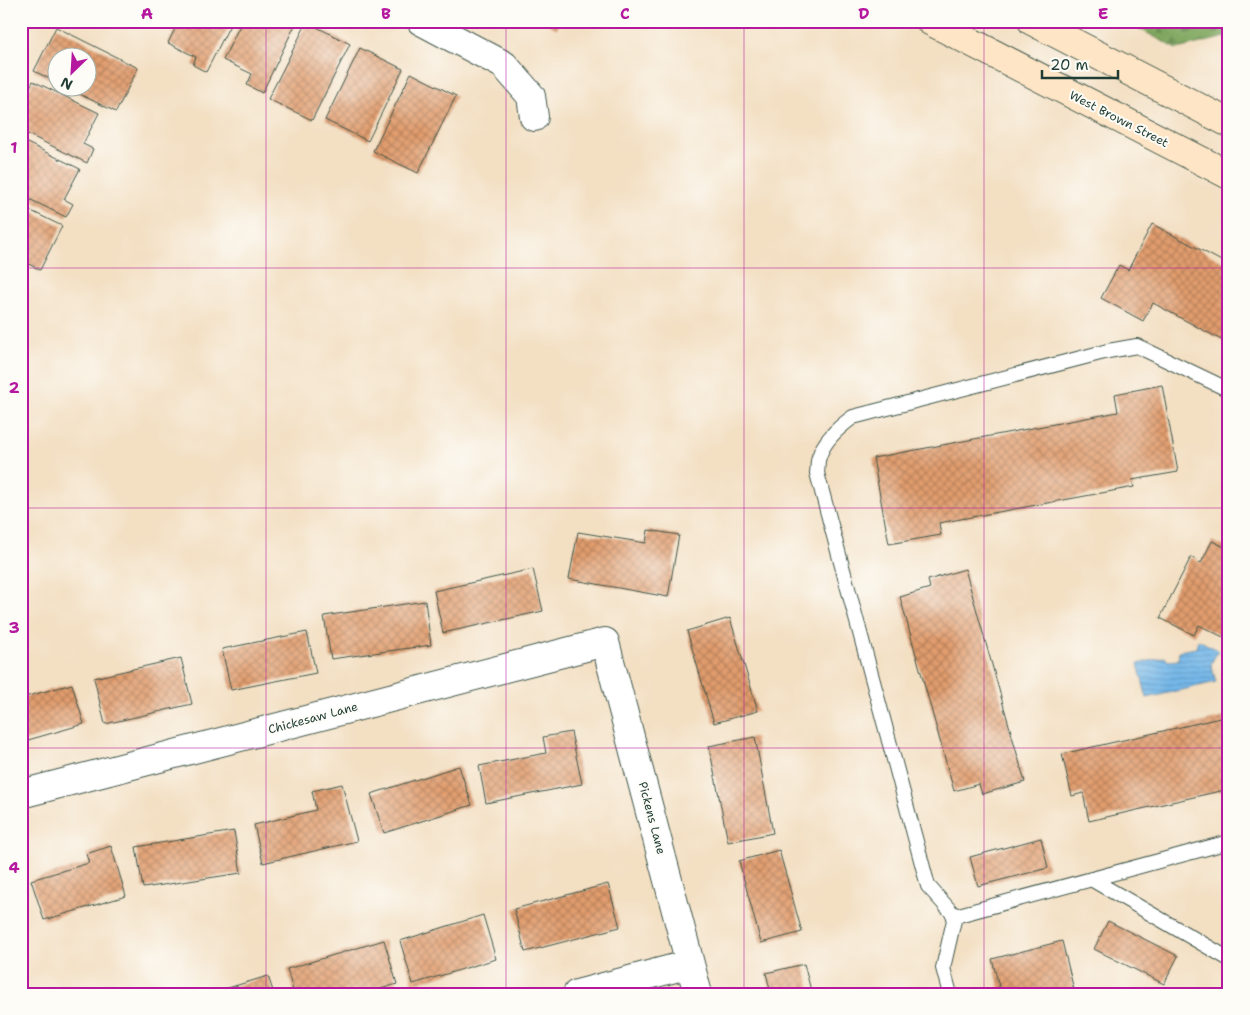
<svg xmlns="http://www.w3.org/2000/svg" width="1250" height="1015" font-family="'Shantell Sans',sans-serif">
  <defs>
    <pattern id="forest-firs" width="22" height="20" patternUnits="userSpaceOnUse" patternTransform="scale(1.25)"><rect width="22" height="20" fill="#7ea65d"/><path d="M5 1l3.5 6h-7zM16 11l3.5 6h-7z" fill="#67884e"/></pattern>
    <pattern id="water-rules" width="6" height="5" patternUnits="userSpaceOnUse" patternTransform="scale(1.25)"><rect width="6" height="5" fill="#74b7e9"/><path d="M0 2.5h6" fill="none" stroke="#5f96be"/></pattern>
    <pattern id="building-cross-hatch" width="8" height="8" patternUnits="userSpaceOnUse" patternTransform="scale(1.25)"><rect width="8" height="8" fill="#e19c6d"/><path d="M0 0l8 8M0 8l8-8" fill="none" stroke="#b6805a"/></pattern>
  </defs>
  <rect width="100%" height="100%" fill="#fdfcf7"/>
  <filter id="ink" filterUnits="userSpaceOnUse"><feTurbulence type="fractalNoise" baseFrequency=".02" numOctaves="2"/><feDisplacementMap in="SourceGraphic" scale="10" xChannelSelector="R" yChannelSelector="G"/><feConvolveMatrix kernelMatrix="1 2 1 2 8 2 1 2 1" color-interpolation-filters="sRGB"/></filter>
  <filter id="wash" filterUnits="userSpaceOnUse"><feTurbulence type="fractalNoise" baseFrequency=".0096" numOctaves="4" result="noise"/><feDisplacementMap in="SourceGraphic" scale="20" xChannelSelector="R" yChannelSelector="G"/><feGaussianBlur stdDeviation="1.12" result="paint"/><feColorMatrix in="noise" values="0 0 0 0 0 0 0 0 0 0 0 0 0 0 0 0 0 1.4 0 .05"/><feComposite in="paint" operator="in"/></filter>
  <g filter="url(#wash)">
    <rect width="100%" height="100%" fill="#f3dfc2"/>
    <path fill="url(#forest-firs)" stroke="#4e7248" d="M 1125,21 L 1229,21 L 1229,36 L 1177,49 Z"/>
    <path fill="url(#water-rules)" stroke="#4a7a8e" d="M 1198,640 L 1218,650 L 1211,664 L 1216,682 L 1147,698 L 1138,664 L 1165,657 L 1168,661 L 1178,660 L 1179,651 L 1196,648 Z"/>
    <g id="blocks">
      <path fill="url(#building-cross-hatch)" d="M 153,21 L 168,21 L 165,27 Z
        M 179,21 L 232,21 L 206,72 L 193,65 L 196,57 L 168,43 Z
        M 242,21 L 297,21 L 262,93 L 247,85 L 252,74 L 223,60 Z
        M 542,21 L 561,21 L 557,29 Z
        M 307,22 L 350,44 L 312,120 L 268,99 Z
        M 56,27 L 138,68 L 116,112 L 67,88 L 88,88 L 88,58 L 58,58 L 58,83 L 34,71 Z
        M 360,48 L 403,69 L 368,141 L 325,120 Z
        M 411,73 L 456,96 L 418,173 L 373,151 Z
        M 33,81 L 99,113 L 83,144 L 93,149 L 87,163 L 21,131 L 21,105 Z
        M 21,140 L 80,169 L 64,199 L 73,204 L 66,217 L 21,195 Z
        M 21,206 L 62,226 L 40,270 L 21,260 Z
        M 1152,224 L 1229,265 L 1229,344 L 1153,303 L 1143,321 L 1101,298 L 1119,265 L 1128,270 Z
        M 1162,385 L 1178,472 L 1132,480 L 1134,487 L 939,523 L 941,535 L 889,544 L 873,458 L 1118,412 L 1115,394 Z
        M 648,530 L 679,535 L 668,597 L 569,579 L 578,532 L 646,543 Z
        M 1212,541 L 1229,549 L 1229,640 L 1199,625 L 1194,635 L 1160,618 L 1191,557 L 1201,563 Z
        M 533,569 L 543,611 L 443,633 L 434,591 Z
        M 965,569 L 1025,782 L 982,794 L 979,784 L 954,791 L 900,597 L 930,588 L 928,580 Z
        M 425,601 L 431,645 L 331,659 L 324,616 Z
        M 730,618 L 758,711 L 714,723 L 687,631 Z
        M 307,632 L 316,673 L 231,690 L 222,649 Z
        M 181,658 L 192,704 L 105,724 L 94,678 Z
        M 72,684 L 84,724 L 21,742 L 21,698 Z
        M 1229,716 L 1229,789 L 1089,821 L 1083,793 L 1072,796 L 1062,754 Z
        M 571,732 L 582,784 L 486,803 L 479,766 L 546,753 L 543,737 Z
        M 755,737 L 773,833 L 728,842 L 709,746 Z
        M 459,766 L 472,805 L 384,833 L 371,794 Z
        M 342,784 L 357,841 L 263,863 L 254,825 L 316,810 L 312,791 Z
        M 234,831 L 241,873 L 143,888 L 136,847 Z
        M 1041,838 L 1048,868 L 978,886 L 970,857 Z
        M 111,846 L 126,896 L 44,920 L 31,880 L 89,863 L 86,854 Z
        M 779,850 L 802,932 L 761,943 L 739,861 Z
        M 608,884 L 620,927 L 525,952 L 514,909 Z
        M 483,915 L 496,959 L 413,984 L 400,941 Z
        M 1108,921 L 1178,956 L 1164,984 L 1094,949 Z
        M 384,940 L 397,984 L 364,994 L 294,994 L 287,969 Z
        M 1062,941 L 1075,994 L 1001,994 L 992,959 Z
        M 804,964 L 812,994 L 771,994 L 766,973 Z
        M 268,976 L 274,994 L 211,994 L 211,993 Z"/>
    </g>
  </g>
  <g filter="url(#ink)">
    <use href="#blocks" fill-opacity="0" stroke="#3f5549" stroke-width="1"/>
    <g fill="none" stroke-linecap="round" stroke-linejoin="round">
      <defs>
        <path id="lane" d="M 1229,390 L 1137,346 L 1108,351 L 853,417 C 839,427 824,440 819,457 C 817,462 818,468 817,473 L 928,886 L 955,916 L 1229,842
          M 1091,879 L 1229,959
          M 950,994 L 943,968 L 955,916"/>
        <path id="street" d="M 421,21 L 504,65 L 531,96 L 534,117
          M 21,794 L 605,642 L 698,994
          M 577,994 L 690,964"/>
        <path id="secondary" d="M 930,21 L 1229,175
          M 1032,21 L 1229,123"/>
      </defs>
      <use href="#lane" stroke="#3f5549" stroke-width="16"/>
      <use href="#street" stroke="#3f5549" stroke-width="30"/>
      <use href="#secondary" stroke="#3f5549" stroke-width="30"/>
      <use href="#lane" stroke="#fff" stroke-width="14"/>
      <use href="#street" stroke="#fff" stroke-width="28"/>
      <use href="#secondary" stroke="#fee5c5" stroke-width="28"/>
    </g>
  </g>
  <path fill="none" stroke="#b5179e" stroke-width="1" stroke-opacity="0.55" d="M 266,21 L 266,994M 506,21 L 506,994M 744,21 L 744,994M 984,21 L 984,994M 21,268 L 1229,268M 21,508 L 1229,508M 21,748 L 1229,748"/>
  <g text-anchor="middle" stroke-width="4" stroke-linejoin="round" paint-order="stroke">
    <g font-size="12" fill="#1f3d34" stroke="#fdfcf7">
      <text transform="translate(1119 119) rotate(27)" y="4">West Brown Street</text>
      <text transform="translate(313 718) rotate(-15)" y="4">Chickesaw Lane</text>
      <text transform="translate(652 818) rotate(75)" y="4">Pickens Lane</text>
    </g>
  </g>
  <rect width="1250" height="1015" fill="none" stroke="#fdfcf7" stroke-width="55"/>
  <g transform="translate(72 72) rotate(205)"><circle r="24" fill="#fdfcf7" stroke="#a4b0a9"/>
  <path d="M0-4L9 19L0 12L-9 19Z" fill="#b5179e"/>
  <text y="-8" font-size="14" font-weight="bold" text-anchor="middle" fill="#1f3d34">N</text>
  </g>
  <path d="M1042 70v8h76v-8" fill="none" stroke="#1f3d34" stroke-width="2.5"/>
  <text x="1050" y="70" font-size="15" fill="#1f3d34" stroke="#fdfcf7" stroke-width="4" paint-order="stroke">20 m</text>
  <rect x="28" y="28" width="1194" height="960" fill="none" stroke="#b5179e" stroke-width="2"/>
  <g font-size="16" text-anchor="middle" font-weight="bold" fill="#b5179e">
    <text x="147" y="19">A</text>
    <text x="386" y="19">B</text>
    <text x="625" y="19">C</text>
    <text x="864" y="19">D</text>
    <text x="1103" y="19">E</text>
    <text x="14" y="153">1</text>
    <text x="14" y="393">2</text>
    <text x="14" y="633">3</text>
    <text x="14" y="873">4</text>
  </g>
</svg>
